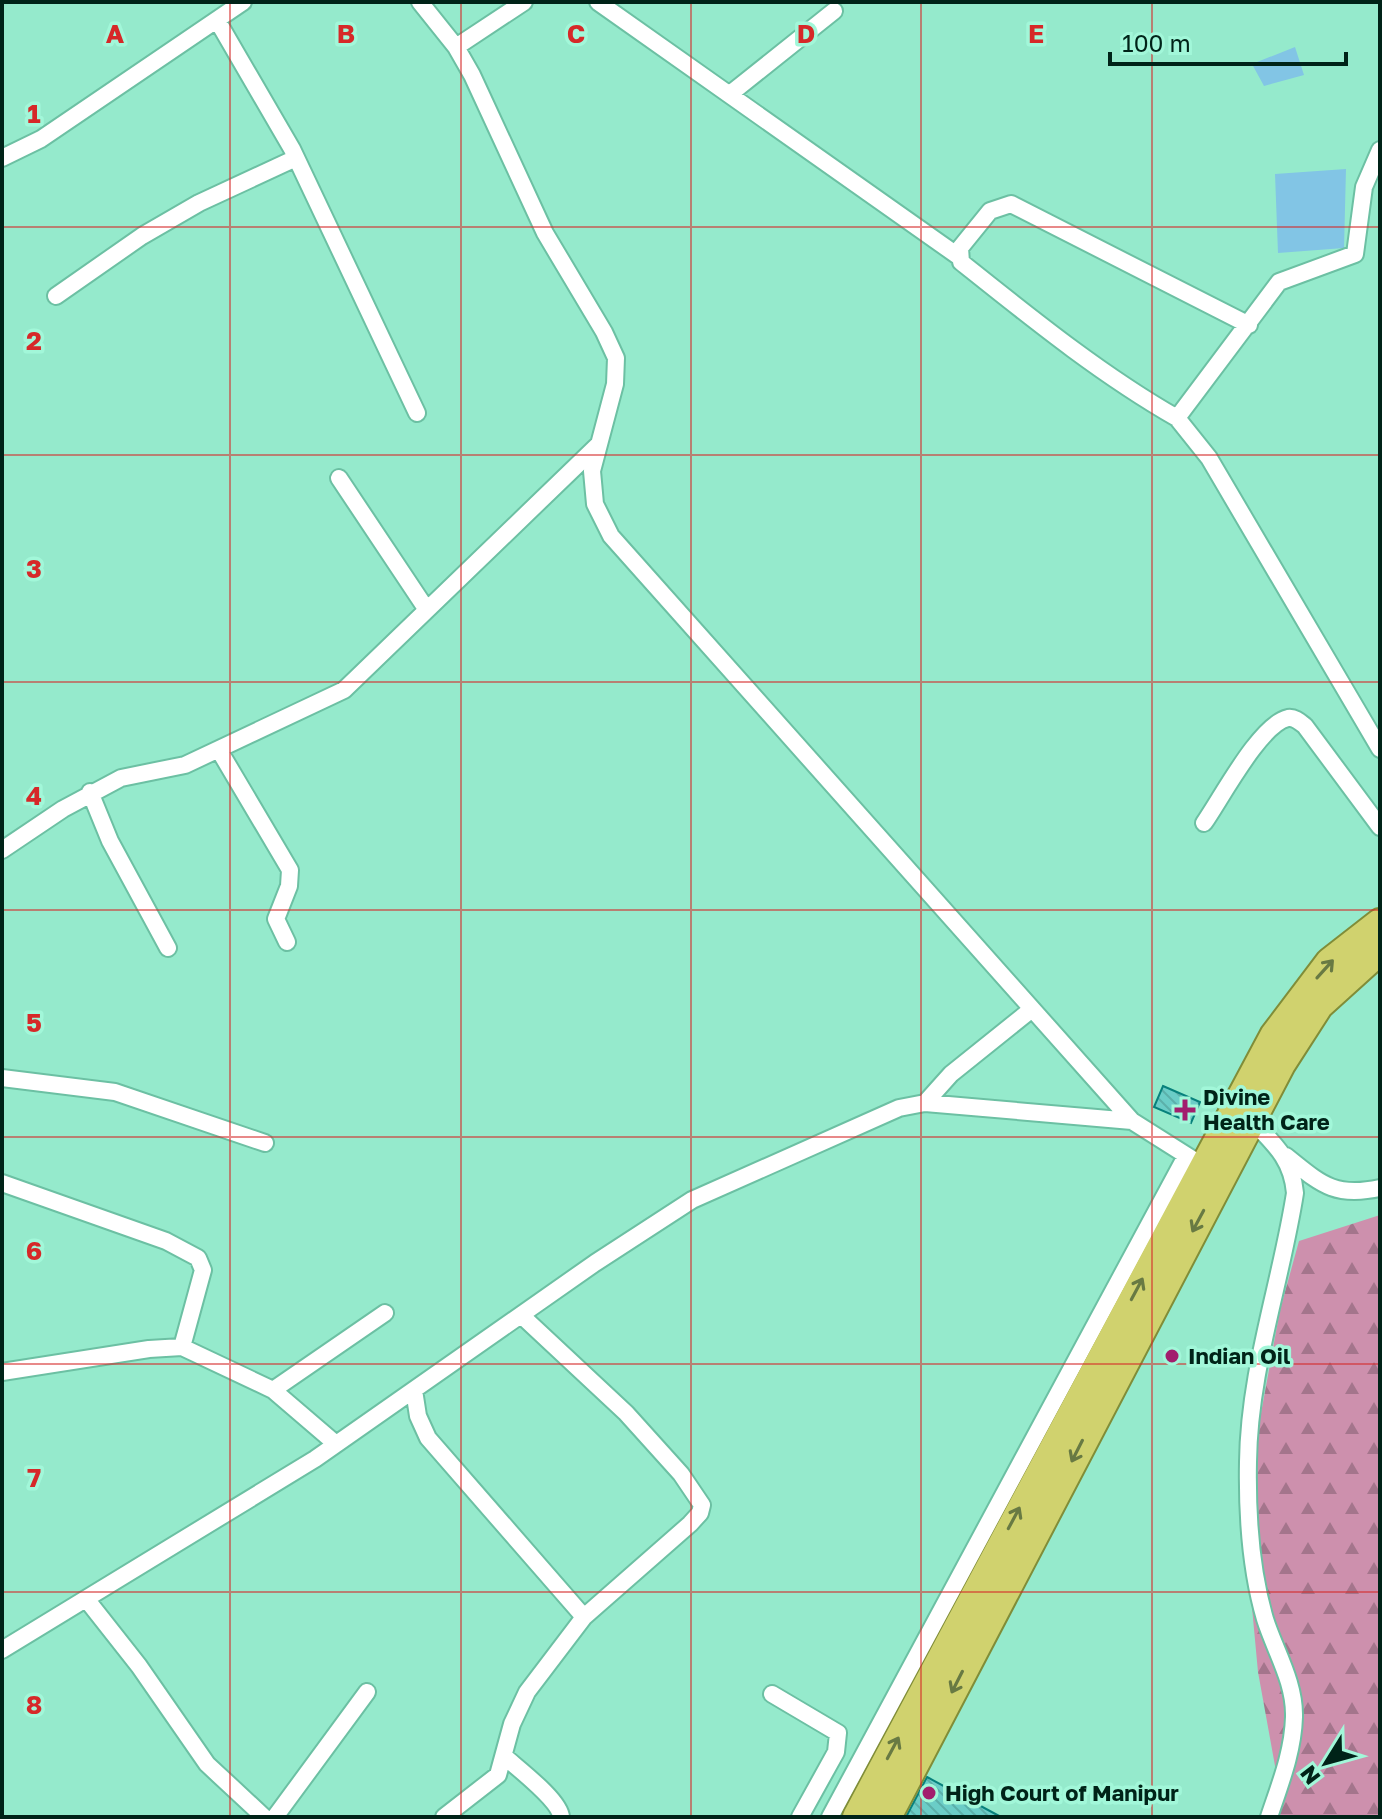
<svg xmlns="http://www.w3.org/2000/svg" width="1382" height="1819" font-family="'Golos Text',sans-serif">
  <defs>
    <pattern id="forest-firs" width="22" height="20" patternUnits="userSpaceOnUse" patternTransform="scale(2)"><rect width="22" height="20" fill="#cd90ad"/><path d="M5 1l3.5 6h-7zM16 11l3.5 6h-7z" fill="#a4758c"/></pattern>
    <pattern id="building-back-hatch" width="6" height="6" patternUnits="userSpaceOnUse" patternTransform="scale(2)"><rect width="6" height="6" fill="#6bcdc7"/><path d="M-1 5l2 2M0 0l6 6M5-1l2 2" fill="none" stroke="#5bb0aa"/></pattern>
  </defs>
  <rect width="100%" height="100%" fill="#95eacc"/>
  <path fill="url(#forest-firs)" d="M 1380,1215 L 1380,1817 L 1276,1817 L 1279,1788 L 1258,1672 L 1243,1511 L 1280,1310 L 1299,1241 Z"/>
  <path fill="#82c5e5" d="M 1295,47 L 1304,75 L 1264,86 L 1252,64 Z
    M 1346,169 L 1344,248 L 1278,253 L 1275,174 Z"/>
  <path fill="url(#building-back-hatch)" stroke="#08817c" stroke-width="2" d="M 1163,1086 L 1200,1102 L 1191,1123 L 1154,1107 Z
    M 927,1777 L 1001,1817 L 906,1817 Z"/>
  <g fill="none" stroke-linecap="round" stroke-linejoin="round">
    <defs>
      <path id="minor" d="M 420,2 L 456,47 L 472,75 L 545,233 L 604,332 L 616,358 L 615,384 L 592,471 L 595,504 L 611,536 L 1132,1121 L 1208,1169
        M 598,2 L 958,256
        M 217,20 L 292,149 L 417,413
        M 456,47 L 524,2
        M 730,94 L 834,11
        M 1380,150 L 1364,187 L 1355,254 L 1279,282 L 1177,418 L 1209,458 L 1380,749
        M 2,158 L 41,139 L 243,2
        M 56,296 L 142,236 L 199,203 L 296,158
        M 1177,418 C 1100,374 1030,317 961,262 L 960,248 L 990,211 L 1011,204 L 1249,325
        M 339,478 L 427,610
        M 219,750 L 290,870 L 289,886 L 276,919 L 287,942
        M 90,792 L 110,841 L 168,948
        M 1204,823 C 1221,799 1260,724 1288,718 C 1295,717 1300,722 1305,726 L 1380,827
        M 2,850 L 63,809 L 121,778 L 185,765 L 344,690 L 599,444
        M 2,1078 L 115,1092 L 265,1143
        M 925,1103 L 951,1074 L 1032,1009
        M 1251,1120 C 1273,1143 1292,1158 1295,1193 C 1281,1283 1249,1370 1248,1462 C 1247,1515 1250,1568 1265,1619 C 1275,1651 1295,1682 1294,1717 C 1293,1752 1280,1784 1269,1817
        M 1286,1156 C 1320,1183 1333,1198 1380,1188
        M 2,1183 L 166,1241 L 198,1258 L 203,1270 L 182,1347
        M 2,1372 L 149,1349 L 182,1347 L 273,1390 L 336,1444
        M 273,1390 L 385,1313
        M 414,1390 L 418,1416 L 428,1438 L 584,1617
        M 87,1600 L 139,1666 L 207,1764 L 264,1817
        M 2,1650 L 315,1459 L 595,1263 L 692,1200 L 899,1108 L 925,1103 L 1132,1121
        M 772,1694 L 838,1733 L 836,1752 L 800,1817
        M 504,1756 C 517,1768 560,1800 561,1817
        M 275,1817 L 367,1692
        M 444,1817 L 498,1775 L 512,1724 L 527,1692 L 584,1617 L 690,1524 L 700,1513 L 702,1505 L 681,1474 L 626,1413 L 521,1315
        M 830,1817 L 1186,1156"/>
      <path id="trunk" d="M 857,1817 L 1274,1036 L 1330,962 L 1380,923
        M 887,1817 L 1281,1064 L 1319,1005 L 1380,950"/>
    </defs>
    <use href="#minor" stroke="#6cc0a3" stroke-width="20"/>
    <use href="#trunk" stroke="#808d38" stroke-width="32"/>
    <use href="#minor" stroke="#fff" stroke-width="16"/>
    <use href="#trunk" stroke="#d0d26e" stroke-width="28"/>
  </g>
  <defs><path id="oneway-shaft" d="M-6 0H5M1.5-3L5.5 0L1.5 3" fill="none" stroke-width="1.6" stroke-linecap="round" stroke-linejoin="round" transform="scale(2)"/></defs>
  <g stroke="#687a43">
    <use href="#oneway-shaft" transform="translate(1325 969) rotate(-48)"/>
    <use href="#oneway-shaft" transform="translate(1198 1221) rotate(118)"/>
    <use href="#oneway-shaft" transform="translate(1137 1289) rotate(-62)"/>
    <use href="#oneway-shaft" transform="translate(1077 1451) rotate(117)"/>
    <use href="#oneway-shaft" transform="translate(1014 1518) rotate(-62)"/>
    <use href="#oneway-shaft" transform="translate(957 1682) rotate(117)"/>
    <use href="#oneway-shaft" transform="translate(893 1748) rotate(-62)"/>
  </g>
  <path fill="none" stroke="#d62828" stroke-width="2" stroke-opacity="0.55" d="M 230,2 L 230,1817M 461,2 L 461,1817M 691,2 L 691,1817M 921,2 L 921,1817M 1152,2 L 1152,1817M 2,227 L 1380,227M 2,455 L 1380,455M 2,682 L 1380,682M 2,910 L 1380,910M 2,1137 L 1380,1137M 2,1364 L 1380,1364M 2,1592 L 1380,1592"/>
  <g fill="#a21e6d" stroke="#a2f7d9" stroke-width="3">
    <path d="M1181 1098h8v8h8v8h-8v8h-8v-8h-8v-8h8z"/>
    <circle cx="1172" cy="1356" r="8"/>
    <circle cx="929" cy="1793" r="8"/>
  </g>
  <g text-anchor="middle" stroke-width="7" stroke-linejoin="round" paint-order="stroke">
    <g font-size="22" font-weight="bold" fill="#002318" stroke="#a2f7d9" text-anchor="start">
      <text x="1203" y="1105">Divine<tspan x="1203" dy="25">Health Care</tspan></text>
      <text x="1188" y="1364">Indian Oil</text>
      <text x="945" y="1801">High Court of Manipur</text>
    </g>
  </g>
  <g font-size="26" text-anchor="middle" font-weight="bold" fill="#d62828" stroke="#a2f7d9" stroke-width="7" stroke-linejoin="round" paint-order="stroke">
    <text x="115" y="43">A</text>
    <text x="346" y="43">B</text>
    <text x="576" y="43">C</text>
    <text x="806" y="43">D</text>
    <text x="1036" y="43">E</text>
    <text x="34" y="123">1</text>
    <text x="34" y="350">2</text>
    <text x="34" y="578">3</text>
    <text x="34" y="805">4</text>
    <text x="34" y="1032">5</text>
    <text x="34" y="1260">6</text>
    <text x="34" y="1487">7</text>
    <text x="34" y="1714">8</text>
  </g>
  <rect width="1382" height="1819" fill="none" stroke="#002318" stroke-width="8"/>
  <g transform="translate(1326 1763) rotate(233)" stroke="#a2f7d9" stroke-width="6" paint-order="stroke">
  <path d="M0-6L14 30L0 20L-14 30Z" fill="#002318"/>
  <text y="-12" font-size="22" font-weight="bold" text-anchor="middle" fill="#002318">N</text>
  </g>
  <path d="M1110 52v12h236v-12" fill="none" stroke="#002318" stroke-width="4"/>
  <text x="1122" y="52" font-size="24" fill="#002318" stroke="#a2f7d9" stroke-width="6" paint-order="stroke">100 m</text>
</svg>
